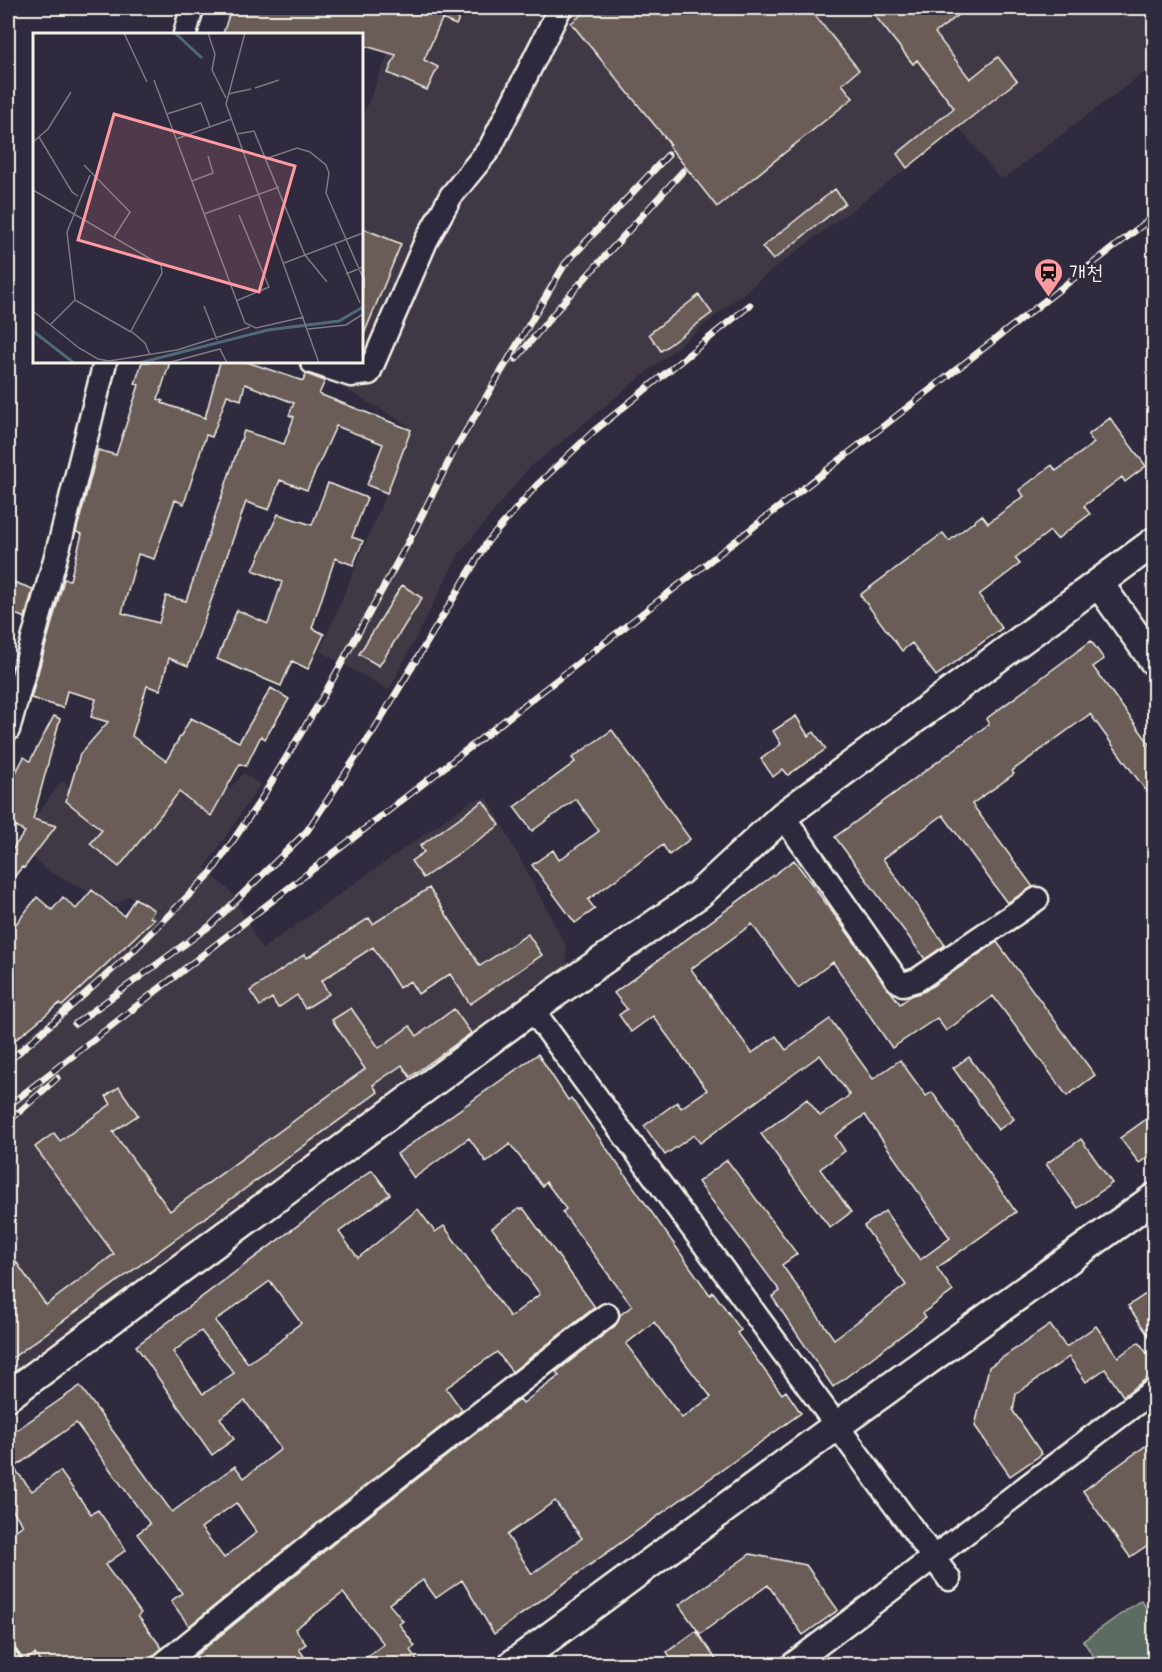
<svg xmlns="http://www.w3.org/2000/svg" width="1162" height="1672" font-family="'Indie Flower','Poor Story',sans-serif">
  <rect width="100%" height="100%" fill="#2f2a3d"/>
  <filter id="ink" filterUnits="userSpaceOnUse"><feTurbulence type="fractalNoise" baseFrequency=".0167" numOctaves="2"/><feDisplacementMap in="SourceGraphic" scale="12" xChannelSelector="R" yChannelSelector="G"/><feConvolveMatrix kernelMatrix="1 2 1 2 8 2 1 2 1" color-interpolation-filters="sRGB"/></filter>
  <g filter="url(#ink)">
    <path fill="#413945" d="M 407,8 L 1154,8 L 1154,65 L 1004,178 L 998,177 L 960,128 L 772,270 L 627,388 L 527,470 L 459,554 L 389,690 L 320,651 L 389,487 L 408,425 L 308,368 L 310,362 L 362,362 L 362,148 L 364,113 Z
      M 162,756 L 219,800 L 244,773 L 260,785 L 205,868 L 231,892 L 262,949 L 473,800 L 488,798 L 566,946 L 567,969 L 368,1110 L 8,1384 L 8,1054 L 138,934 L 151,909 L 129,896 L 116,905 L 48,871 L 16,843 L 62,781 L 107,818 Z"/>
    <path fill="#5d6c62" stroke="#a8aea5" stroke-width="1.5" d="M 1141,1600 L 1154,1619 L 1154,1664 L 1099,1664 L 1083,1641 Z"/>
    <path fill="#6b5d59" stroke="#f4f1e8" stroke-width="1.5" fill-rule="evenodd" d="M 231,8 L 464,8 L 456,25 L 442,19 L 424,60 L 438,67 L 427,90 L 388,73 L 396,55 L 362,45 L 362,34 L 223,34 Z
      M 590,8 L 809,8 L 859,70 L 842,84 L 853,98 L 717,207 L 669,146 L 671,145 L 571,23 Z
      M 869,8 L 968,8 L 935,33 L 970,79 L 998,57 L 1017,81 L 907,168 L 897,154 L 954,108 L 917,60 L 913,64 Z
      M 835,189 L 845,203 L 773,260 L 762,247 Z
      M 362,228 L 401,244 L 362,339 Z
      M 699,295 L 712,313 L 661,351 L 649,334 Z
      M 142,362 L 170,362 L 158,399 L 163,401 L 162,403 L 205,418 L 220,362 L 247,362 L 303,381 L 306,374 L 325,381 L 319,394 L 411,430 L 387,493 L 367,485 L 383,444 L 336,426 L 307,490 L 280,480 L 269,510 L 246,502 L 188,666 L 169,658 L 160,690 L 147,686 L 132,736 L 166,761 L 191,718 L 239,742 L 271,688 L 289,699 L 265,739 L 261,736 L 246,766 L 240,764 L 211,816 L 179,792 L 119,867 L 90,844 L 102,830 L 66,801 L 80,754 L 108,722 L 91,717 L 96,699 L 67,691 L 63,708 L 31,698 L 64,579 L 70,580 L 82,534 L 76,532 L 98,450 L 116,455 L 139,385 L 135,384 ZM 245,384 L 294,403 L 289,415 L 294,417 L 284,444 L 244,431 L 186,601 L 166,596 L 159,623 L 122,613 L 138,554 L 154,559 L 175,500 L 184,504 L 206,435 L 212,437 L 227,395 L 241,400 Z
      M 1110,418 L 1146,466 L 1125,482 L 1122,477 L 1084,506 L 1090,514 L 1057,539 L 1050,531 L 1015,558 L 1020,564 L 979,595 L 1002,628 L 936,676 L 912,643 L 902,651 L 860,595 L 943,533 L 949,541 L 982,515 L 988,523 L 1024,496 L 1019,490 L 1052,465 L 1056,471 L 1094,443 L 1088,435 Z
      M 328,483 L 367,498 L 352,537 L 363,541 L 353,565 L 335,558 L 312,628 L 324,634 L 308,669 L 292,661 L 281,686 L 217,659 L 237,610 L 268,624 L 282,582 L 253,570 L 278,514 L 312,525 Z
      M 8,580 L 33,589 L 25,618 L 8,611 Z
      M 402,585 L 422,598 L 379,666 L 359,654 Z
      M 1091,641 L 1104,659 L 1093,667 L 1155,751 L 1155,803 L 1090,714 L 1012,771 L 1014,774 L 972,804 L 1033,887 L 1007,903 L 943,815 L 883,859 L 945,945 L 925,959 L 835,837 L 989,724 L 986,719 Z
      M 54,716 L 60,719 L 33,819 L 56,826 L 24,868 L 22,867 L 8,885 L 8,855 L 25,832 L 8,822 L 8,788 L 24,757 L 30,761 Z
      M 796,716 L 808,736 L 814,732 L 826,749 L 788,775 L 783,769 L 773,777 L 761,759 L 781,744 L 773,731 Z
      M 612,730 L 690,839 L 669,855 L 663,845 L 588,900 L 595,909 L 575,923 L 532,865 L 553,850 L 559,860 L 599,831 L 576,799 L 532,831 L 514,807 L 575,762 L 572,758 Z
      M 483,801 L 500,825 L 423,878 L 411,861 L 424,852 L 420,846 Z
      M 794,860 L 900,1004 L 911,996 L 925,991 L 997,942 L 1095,1075 L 1067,1096 L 993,996 L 946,1031 L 937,1018 L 892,1048 L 833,962 L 798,988 L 752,924 L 691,969 L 752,1053 L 776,1036 L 786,1050 L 830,1019 L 873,1079 L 900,1060 L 926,1096 L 932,1092 L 1016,1212 L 937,1268 L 953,1291 L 923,1313 L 926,1317 L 833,1387 L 772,1297 L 780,1291 L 698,1182 L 727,1160 L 797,1254 L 782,1265 L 834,1339 L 906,1285 L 864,1226 L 885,1211 L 920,1260 L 950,1238 L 865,1115 L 835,1136 L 845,1151 L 820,1169 L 851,1212 L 830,1228 L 761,1134 L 807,1099 L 820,1116 L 850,1095 L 820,1055 L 700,1143 L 694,1135 L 665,1155 L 644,1126 L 677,1102 L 681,1108 L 707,1090 L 653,1016 L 631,1032 L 619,1015 L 627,1009 L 614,993 Z
      M 429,888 L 480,966 L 528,934 L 542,955 L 470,1004 L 450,974 L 418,994 L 410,981 L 399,988 L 373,947 L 321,981 L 329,994 L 305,1009 L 297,995 L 278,1008 L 272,998 L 260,1006 L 250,991 L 305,954 L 307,958 L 369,918 L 373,924 Z
      M 92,890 L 124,916 L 135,898 L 154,910 L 150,917 L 154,919 L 62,1006 L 59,1004 L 8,1046 L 8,934 L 37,897 L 52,910 L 63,897 L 76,909 Z
      M 351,1008 L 379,1048 L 410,1026 L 417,1036 L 454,1009 L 471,1033 L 410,1077 L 402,1065 L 373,1085 L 378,1092 L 8,1361 L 8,1250 L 46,1305 L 114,1254 L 35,1147 L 54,1133 L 60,1141 L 111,1104 L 106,1096 L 119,1087 L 138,1115 L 113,1132 L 170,1211 L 365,1069 L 332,1020 Z
      M 538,1054 L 568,1100 L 571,1098 L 710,1295 L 713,1292 L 741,1330 L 737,1333 L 782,1394 L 786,1391 L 801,1413 L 494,1634 L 462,1580 L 436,1598 L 423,1580 L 389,1604 L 403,1621 L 399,1624 L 415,1646 L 410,1650 L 420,1665 L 356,1665 L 384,1644 L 343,1593 L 295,1629 L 306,1644 L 299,1649 L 310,1665 L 184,1665 L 342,1537 L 520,1399 L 523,1403 L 559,1376 L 556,1372 L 615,1326 L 620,1315 L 632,1306 L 562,1212 L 566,1209 L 546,1182 L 542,1186 L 510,1144 L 486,1162 L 469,1138 L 414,1178 L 397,1154 ZM 654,1322 L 711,1397 L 682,1418 L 626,1344 ZM 555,1501 L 582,1538 L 532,1574 L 507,1535 Z
      M 969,1057 L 1014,1119 L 998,1130 L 953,1068 Z
      M 1155,1113 L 1155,1152 L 1139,1163 L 1120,1138 Z
      M 1081,1139 L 1112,1183 L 1078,1208 L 1046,1164 Z
      M 372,1170 L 390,1194 L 339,1232 L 358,1258 L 418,1209 L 435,1232 L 444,1226 L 510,1317 L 540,1294 L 492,1228 L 518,1209 L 524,1209 L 595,1307 L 512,1372 L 497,1352 L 446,1388 L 462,1410 L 189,1626 L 171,1601 L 182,1593 L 137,1534 L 150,1524 L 76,1423 L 14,1468 L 32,1491 L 60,1471 L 91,1514 L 98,1510 L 126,1550 L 105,1565 L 141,1613 L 138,1616 L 162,1648 L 151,1659 L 150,1665 L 42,1665 L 35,1654 L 24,1661 L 8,1638 L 8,1536 L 23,1525 L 8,1504 L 8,1436 L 80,1386 L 172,1512 L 235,1466 L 244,1478 L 281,1449 L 245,1401 L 220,1418 L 234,1439 L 212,1455 L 136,1346 ZM 270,1281 L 301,1323 L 286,1334 L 287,1336 L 248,1363 L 215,1321 ZM 201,1331 L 234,1373 L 203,1394 L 173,1352 ZM 236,1503 L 257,1532 L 224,1558 L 201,1528 Z
      M 1155,1288 L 1155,1345 L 1128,1306 Z
      M 1050,1325 L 1066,1347 L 1096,1326 L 1118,1357 L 1139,1342 L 1155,1365 L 1155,1376 L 1146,1379 L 1123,1396 L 1105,1369 L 1086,1382 L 1069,1357 L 1016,1394 L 1013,1411 L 1042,1454 L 1010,1476 L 975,1426 L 989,1367 Z
      M 1155,1439 L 1155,1540 L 1130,1557 L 1083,1491 Z
      M 750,1554 L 806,1565 L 838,1610 L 803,1635 L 768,1585 L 700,1634 L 679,1605 Z
      M 696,1631 L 720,1665 L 676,1665 L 667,1652 Z"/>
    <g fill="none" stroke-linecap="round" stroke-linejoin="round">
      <defs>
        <path id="minor" d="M 185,34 L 192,8
          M 312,362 L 351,375 L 369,373 L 426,241 L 451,196 L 490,148 L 560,8
          M 8,730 L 61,538 L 105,362
          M 783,816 L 897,980 L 903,984 L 917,980 L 1037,899
          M 532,1009 L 949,1579
          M 8,1661 L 10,1664
          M 163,1664 L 334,1526 L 607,1315
          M 793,1664 L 1154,1390"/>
        <path id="major" d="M 1099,584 L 1154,661
          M 8,1396 L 532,1009 L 699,894 L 783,816 L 1154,542
          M 513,1664 L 835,1427 L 1154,1198"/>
      </defs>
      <use href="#minor" stroke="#f4f1e8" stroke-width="27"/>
      <use href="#major" stroke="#f4f1e8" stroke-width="33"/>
      <use href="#minor" stroke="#2f2a3d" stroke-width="22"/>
      <use href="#major" stroke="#2f2a3d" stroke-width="28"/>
      <defs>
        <path id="rail" d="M 516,359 L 565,300 L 683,171
          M 75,1024 L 211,925 L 307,831 L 374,730 L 488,541 L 536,486 L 594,431 L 750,305
          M 8,1062 L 130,954 L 211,873 L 260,801 L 324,695 L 409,541 L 454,451 L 565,264 L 668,155
          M 8,1106 L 1154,216
          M 8,1122 L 57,1078"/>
      </defs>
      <use href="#rail" stroke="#f4f1e8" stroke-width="7"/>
      <use href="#rail" stroke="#2f2a3d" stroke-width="4.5" stroke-dasharray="14" stroke-linecap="butt"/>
    </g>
  </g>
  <defs>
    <symbol id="station-pin" viewBox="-11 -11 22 30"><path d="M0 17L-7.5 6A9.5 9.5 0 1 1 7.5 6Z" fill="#ff9aa2" stroke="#2f2a3d"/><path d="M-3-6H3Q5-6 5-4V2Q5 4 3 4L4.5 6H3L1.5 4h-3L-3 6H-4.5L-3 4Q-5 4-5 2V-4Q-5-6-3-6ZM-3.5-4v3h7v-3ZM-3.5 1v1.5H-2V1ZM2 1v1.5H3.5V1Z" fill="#111"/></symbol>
  </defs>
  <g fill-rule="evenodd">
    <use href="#station-pin" x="1032" y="256" width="33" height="45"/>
  </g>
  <g text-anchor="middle" stroke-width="5" stroke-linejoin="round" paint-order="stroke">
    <g font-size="21" fill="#f4f1e8" stroke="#2f2a3d" text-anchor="start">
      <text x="1069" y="279">개천</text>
    </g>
  </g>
  <g transform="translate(33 33)">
    <rect width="330" height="330" fill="#2f2a3d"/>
    <path fill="none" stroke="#506977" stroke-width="3" d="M 142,0 L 169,25M 0,298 L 41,330M 106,330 L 235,297 L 306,288 L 330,274"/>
    <path fill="none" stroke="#7e7a81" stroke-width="1.5" d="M 91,0 L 114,49M 175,0 L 182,21 L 179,37 L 193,65M 212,0 L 193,71 L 286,330M 121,47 L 212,290 L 223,295 L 271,284M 222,55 L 246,47M 195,61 L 218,56M 134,81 L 168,70 L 177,94M 204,101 L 221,98 L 272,222 L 294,249M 6,104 L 39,159 L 45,163M 143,106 L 199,86M 0,109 L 15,96 L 38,59M 232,126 L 264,115 L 277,119 L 293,132 L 296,140 L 293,160 L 330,245M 51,132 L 97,179 L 81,204M 159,148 L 180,140 L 175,123M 0,157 L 128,232 L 129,240 L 98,298 L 112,310 L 117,322M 171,181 L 246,154M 302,211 L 327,270M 251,230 L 330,200M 313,241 L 330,234M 42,267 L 34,199 L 57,142M 203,268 L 236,254 L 206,182M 171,273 L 184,307M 0,278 L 46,315 L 65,326 L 76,328 L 144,317 L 217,294M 17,292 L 42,267 L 98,299M 275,296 L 313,292 L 330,281M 134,330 L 187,316 L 194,330"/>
    <path fill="#ff9aa2" fill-opacity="0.15" stroke="#ff9aa2" stroke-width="3" d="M 81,81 L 262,133 L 226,259 L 45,207 Z"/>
    <rect width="330" height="330" fill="none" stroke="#f4f1e8" stroke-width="3"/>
  </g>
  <rect width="1162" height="1672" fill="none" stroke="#2f2a3d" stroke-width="30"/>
  <rect x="15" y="15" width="1132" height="1642" fill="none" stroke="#f4f1e8" stroke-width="2" filter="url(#ink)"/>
</svg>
